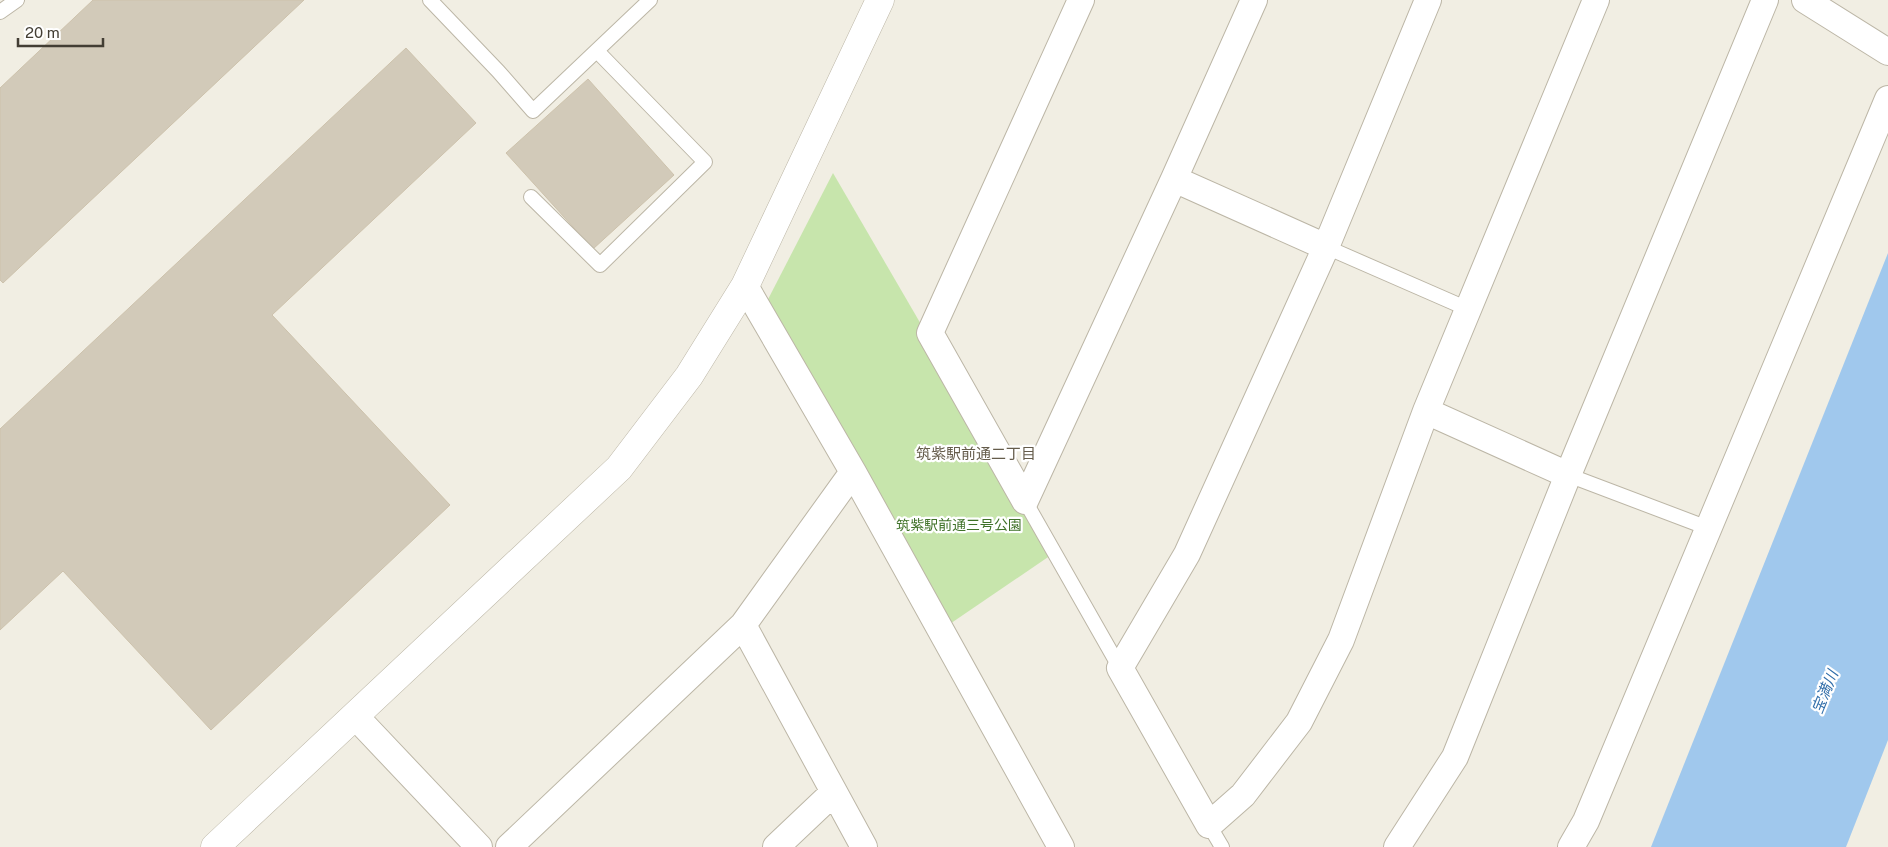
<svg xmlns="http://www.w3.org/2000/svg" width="1888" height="847" font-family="'Public Sans','Noto Sans JP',sans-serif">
  <rect width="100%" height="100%" fill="#f1eee3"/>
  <path fill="#c7e5ac" d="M 833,173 L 1054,553 L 941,630 L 761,313 Z"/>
  <path fill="#a0c8ed" d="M 1888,253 L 1888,740 L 1846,847 L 1651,847 Z"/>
  <path fill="#d2cab9" stroke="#cdc2ac" d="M 93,0 L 304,0 L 3,283 L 0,280 L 0,88 Z
    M 406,48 L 476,123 L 272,315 L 450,505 L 211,730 L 63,571 L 0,630 L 0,429 Z
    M 588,79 L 674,175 L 593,249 L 506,153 Z"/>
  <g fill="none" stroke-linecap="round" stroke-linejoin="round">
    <defs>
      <path id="service" d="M 430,0 L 498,71 L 533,111 L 650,0
        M 0,12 L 17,0
        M 531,197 L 600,265 L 705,162 L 597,51
        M 1326,247 L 1468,309
        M 1568,475 L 1708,528
        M 1025,501 L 1120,668
        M 1209,825 L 1222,847"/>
      <path id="minor" d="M 1428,0 L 1326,247 L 1187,554 L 1120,668 L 1209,825 L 1243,795 L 1299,722 L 1341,640 L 1426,411 L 1596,0
        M 1805,0 L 1888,52
        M 1174,179 L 1326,247
        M 745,286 L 853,472 L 1061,847
        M 1426,411 L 1568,475
        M 1025,501 L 930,333 L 1081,0
        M 1025,501 L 1174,179 L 1254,0
        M 743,625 L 864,847
        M 355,716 L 479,847
        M 509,847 L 743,625 L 853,472
        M 776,847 L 833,793
        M 1397,847 L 1455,757 L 1568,475 L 1765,0
        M 1571,847 L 1586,821 L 1888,99"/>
      <path id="tertiary" d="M 215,847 L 619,468 L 689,376 L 745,286 L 880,0"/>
    </defs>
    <use href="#service" stroke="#bcb6a6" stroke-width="16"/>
    <use href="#minor" stroke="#bcb6a6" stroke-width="28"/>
    <use href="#tertiary" stroke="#bcb6a6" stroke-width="29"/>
    <use href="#service" stroke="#fff" stroke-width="14"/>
    <use href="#minor" stroke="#fff" stroke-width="26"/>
    <use href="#tertiary" stroke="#fff" stroke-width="28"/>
  </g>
  <g text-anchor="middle" stroke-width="4.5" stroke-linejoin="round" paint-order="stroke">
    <g font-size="14" fill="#407229" stroke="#fff">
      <text x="959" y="530">筑紫駅前通三号公園</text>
    </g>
    <g font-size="15" fill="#655c4b" stroke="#fff">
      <text x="976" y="459">筑紫駅前通二丁目</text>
    </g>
    <g font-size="15" font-style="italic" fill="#316eaa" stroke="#fff">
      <text transform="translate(1825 692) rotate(-68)" y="5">宝満川</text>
    </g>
  </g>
  <path d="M18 38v8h85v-8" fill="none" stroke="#433e34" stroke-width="2.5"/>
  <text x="25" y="38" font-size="15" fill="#433e34" stroke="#ffffff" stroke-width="4" paint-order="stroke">20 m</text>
</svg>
